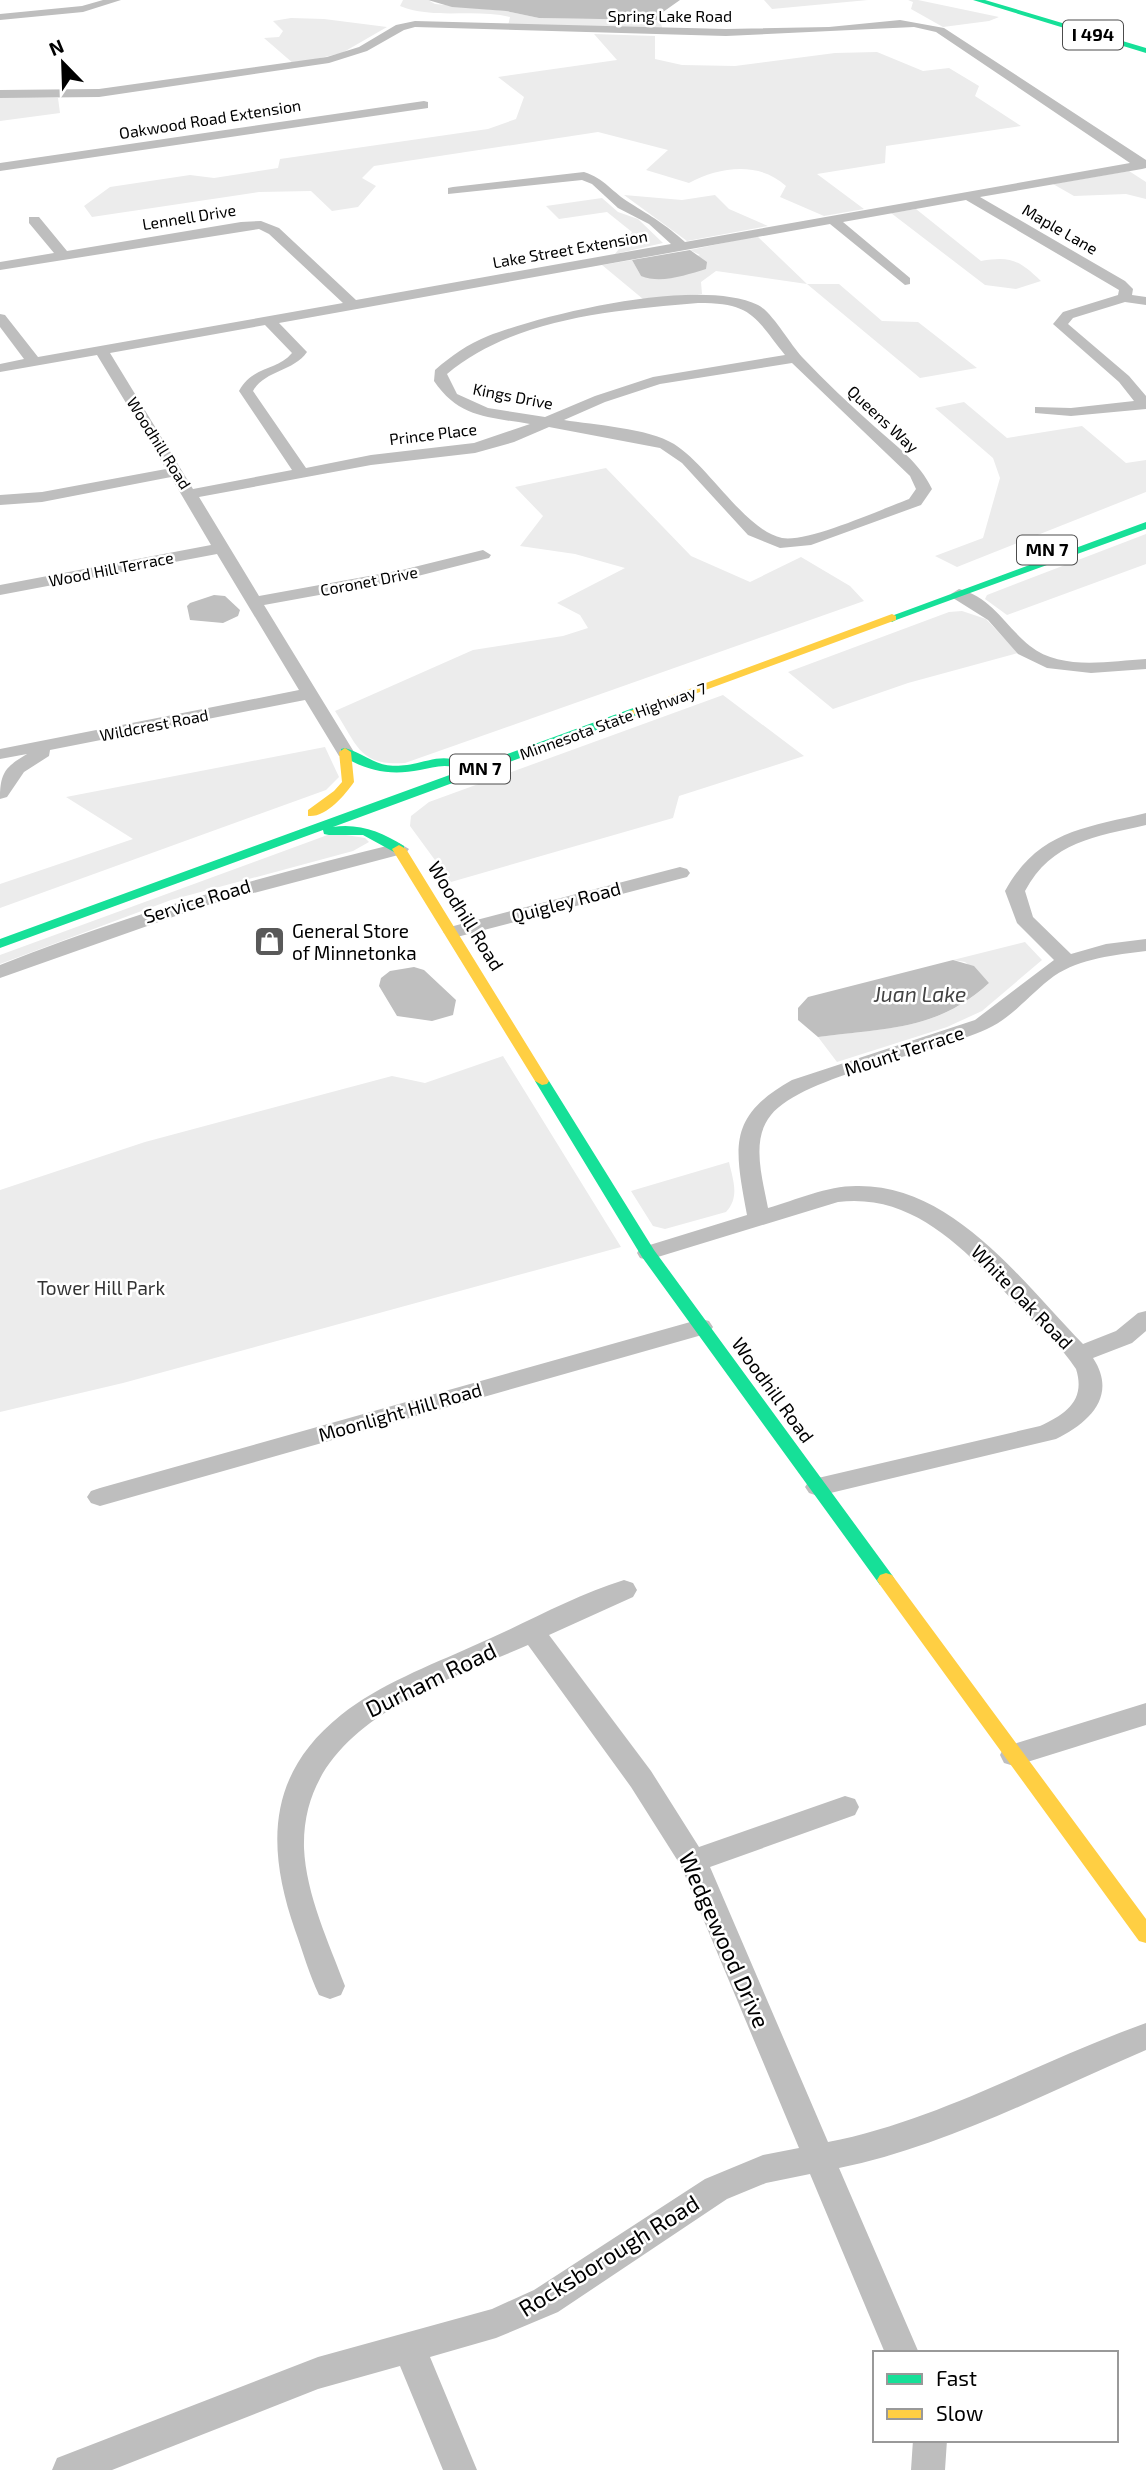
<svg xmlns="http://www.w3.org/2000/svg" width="1146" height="2470" font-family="'Exo 2',sans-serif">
  <rect width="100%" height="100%" fill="#fff"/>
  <path fill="#ececec" d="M 403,0 L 428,0 L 435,4 L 506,11 L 539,18 L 660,20 L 663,31 L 508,26 L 510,17 C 473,8 435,20 400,6 Z
    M 764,0 L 868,0 L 772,9 Z
    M 908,0 L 918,0 L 999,17 L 989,21 L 943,27 L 911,9 L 913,2 Z
    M 291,18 L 324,19 L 387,27 L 342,53 L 294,64 L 264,38 L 279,37 L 283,31 L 273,21 Z
    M 594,34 L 655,36 L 655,59 L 682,65 L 735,66 L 835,53 L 877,52 L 923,71 L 949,68 L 979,86 L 975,96 L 1021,126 L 886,146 L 885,163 L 817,174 L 864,209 L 824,216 L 780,197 L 786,186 C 759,161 719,167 689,183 L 646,170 L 668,150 L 598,132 L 374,166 L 362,178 L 376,186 L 358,207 L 332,211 L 311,191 L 259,192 L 92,217 L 84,206 L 110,187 L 190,175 L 214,178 L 278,168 L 280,159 L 488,129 L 516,119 L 524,97 L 498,77 L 617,60 Z
    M 0,97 L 58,98 L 60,113 L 0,121 Z
    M 1129,171 L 1146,182 L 1146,199 L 1126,194 L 1074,196 L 1053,184 Z
    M 624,195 L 682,200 L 715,195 L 729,209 L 768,226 L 687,241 Z
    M 602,198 L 618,212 L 638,219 L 663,243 L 615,254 L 632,232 L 607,212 L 559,219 L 546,206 Z
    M 916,209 L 981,261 C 1011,256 1019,260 1041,281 L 1016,289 L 985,285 L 891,213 Z
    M 757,236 L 807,284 L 839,284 L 882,321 L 918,322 L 977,368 L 920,378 L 807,284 L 716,271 L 701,282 L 702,294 L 643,299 L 602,265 L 632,260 L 641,276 L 700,255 L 690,250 Z
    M 964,402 L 1007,438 L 1082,426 L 1126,463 L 1146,460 L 1146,492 L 957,567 L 935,556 L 983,538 L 1000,478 L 993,458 L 935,408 Z
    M 606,468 L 691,556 L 750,582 L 801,557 L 850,586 L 864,601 L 405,763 C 359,766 358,746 335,711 L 473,650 L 563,636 L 588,628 L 580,615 L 557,603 L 625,568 L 575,554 L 520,546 L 543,516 L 515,487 Z
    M 1146,534 L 1146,564 L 1007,615 L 985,599 L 987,595 Z
    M 962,611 L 986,619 L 1018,653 L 908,683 L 833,709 L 788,672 L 949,612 Z
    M 723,695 L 804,756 L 679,796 L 673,818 L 451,882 L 410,826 L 411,816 L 429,802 Z
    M 325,747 L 339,777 L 326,790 L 0,908 L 0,884 L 133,839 L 66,797 Z
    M 333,833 L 365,838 L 369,842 L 353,851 L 171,900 L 0,964 L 0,955 Z
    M 1025,942 L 1042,960 L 982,1011 L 947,1027 L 837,1062 L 818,1037 C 884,1028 938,1031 989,983 L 965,962 L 953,960 Z
    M 503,1056 L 621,1247 L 123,1383 L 0,1412 L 0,1190 L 145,1142 L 392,1076 L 425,1083 Z
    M 729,1162 C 733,1180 740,1197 726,1212 L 665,1229 L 653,1226 L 631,1191 Z"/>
  <path fill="#bfbfbf" d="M 428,0 L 680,0 L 663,12 L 660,20 L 539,18 L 506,11 L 452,7 Z
    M 690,250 L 707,262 L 706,269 C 686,275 661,284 641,276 L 632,260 Z
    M 214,595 L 225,596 L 240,610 L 238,616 L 223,623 L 190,620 L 187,606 L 190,603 Z
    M 953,960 L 974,966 L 989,983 C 937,1031 885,1028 818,1037 L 798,1020 L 798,1008 L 808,997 Z
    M 414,967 L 424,970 L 456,1000 L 453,1015 L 432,1021 L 397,1016 L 379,986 L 381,978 L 390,971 Z"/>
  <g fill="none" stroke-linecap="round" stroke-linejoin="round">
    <path fill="#bebebe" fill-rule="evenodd" d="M 103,0 L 121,0 L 83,12 L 0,20 L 0,14 L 82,6 Z
      M 900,20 L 944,28 L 1146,160 L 1146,168 L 1142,169 L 980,197 L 1125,281 L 1133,289 L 1132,295 L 1146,297 L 1146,305 L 1125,302 L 1073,318 L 1068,324 L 1129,376 L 1146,396 L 1146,409 L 1071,416 L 1035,413 L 1035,407 L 1071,408 L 1134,401 L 1119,382 L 1053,324 L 1063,312 L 1118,295 L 1119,290 L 966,200 L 843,222 L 910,278 L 910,284 L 905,285 L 830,224 L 279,323 L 307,352 C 293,372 265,370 253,391 L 306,468 L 371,455 L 474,443 L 530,424 C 489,417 459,418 434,381 L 435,370 C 451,356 468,344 488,336 C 548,313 700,277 758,305 C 772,312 790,344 802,357 C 826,382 850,405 875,427 C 896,446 920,463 932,489 L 921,505 L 811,545 L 780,548 L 748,535 L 682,463 L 660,448 L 549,427 L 514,442 L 475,453 L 371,465 L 199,497 L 259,596 L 402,570 L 483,550 L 491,555 L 489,558 L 402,580 L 264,605 L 354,752 L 351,756 L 339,756 L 305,700 L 50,750 L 49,756 L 24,772 L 7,797 L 0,799 C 0,773 5,767 27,754 L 0,759 L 0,749 L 299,690 L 217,554 L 0,595 L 0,585 L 211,545 L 171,477 L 42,502 L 0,505 L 0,495 L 42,492 L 166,469 L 97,355 L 0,372 L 0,364 L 24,359 L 0,327 L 0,314 L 5,315 L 38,357 L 343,303 L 269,234 L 259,229 L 0,270 L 0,262 L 54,253 L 29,223 L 29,217 L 39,217 L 67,251 L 241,222 L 261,221 L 279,228 L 356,300 L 671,244 L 649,224 L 618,208 L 592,184 L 582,180 L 448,194 L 448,188 L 453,187 L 584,172 C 604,178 613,193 630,203 C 652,217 665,224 685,242 L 1130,163 L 936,32 L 914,27 L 726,36 L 415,27 L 404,30 L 367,51 L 329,63 L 99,97 L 0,98 L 0,90 L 99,89 L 327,57 L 359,47 L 396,25 L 415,21 L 726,29 L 829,27 ZM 698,303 C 752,303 754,316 785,355 L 653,377 L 595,396 L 545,417 L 488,408 L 457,394 L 447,374 C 513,318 616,310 698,303 ZM 265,325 L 292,353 C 276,372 253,365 239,391 L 292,470 L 193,489 L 110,353 ZM 792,363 L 910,476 L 916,489 L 909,499 C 882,509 807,543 782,538 C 746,531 708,465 674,444 C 648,428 594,425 564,420 L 605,402 L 660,384 Z
      M 424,101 L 428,102 L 428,108 L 0,171 L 0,163 Z
      M 959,589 C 992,597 1006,627 1030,646 C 1061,671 1109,661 1146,659 L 1146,669 L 1091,673 L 1047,668 L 1018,654 L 988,620 L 953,598 L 951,594 Z
      M 1146,813 L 1146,825 C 1095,837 1052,841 1025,891 L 1033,917 L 1071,954 L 1106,944 L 1146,939 L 1146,951 C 1115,955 1081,958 1054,976 C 1032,992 1012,1018 987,1029 C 935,1053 804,1075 771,1115 C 750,1140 763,1180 768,1208 C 796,1200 827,1186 856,1186 C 953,1184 1022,1282 1083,1344 L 1116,1331 L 1138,1313 L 1146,1311 L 1146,1331 L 1132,1343 L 1093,1358 C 1118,1396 1089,1423 1056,1439 L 818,1496 L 809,1493 L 805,1487 L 809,1481 L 818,1478 L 1040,1426 C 1066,1414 1086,1400 1076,1369 C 1062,1347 1040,1328 1021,1309 C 971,1257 918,1192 838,1202 L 648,1260 L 640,1258 L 637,1253 L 640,1248 L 747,1215 C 735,1148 726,1117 792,1080 L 975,1020 L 1054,960 L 1017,923 L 1005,891 C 1038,831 1084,828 1146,813 Z
      M 399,843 L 409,849 L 406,853 L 204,906 L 0,978 L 0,965 C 130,913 263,876 399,843 Z
      M 680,867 L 687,869 L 690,873 L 687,877 L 453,938 L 443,932 L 446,928 Z
      M 701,1319 L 709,1321 L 713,1327 L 709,1333 L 100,1506 L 91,1503 L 87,1497 L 91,1491 L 100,1488 Z
      M 624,1580 L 633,1583 L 637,1590 L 633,1597 L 549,1635 L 651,1771 L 699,1847 L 845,1796 L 855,1799 L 859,1807 L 855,1815 L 710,1867 L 828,2142 C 940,2120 1039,2061 1146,2023 L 1146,2050 C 1048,2092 944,2147 839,2168 L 919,2353 L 885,2353 L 810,2174 L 766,2183 L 727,2199 L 558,2312 L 496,2338 L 430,2357 L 477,2470 L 443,2470 L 400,2366 L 318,2389 L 112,2470 L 52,2470 L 57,2458 L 318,2357 L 492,2309 L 534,2290 L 705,2179 L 763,2155 L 799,2148 L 681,1866 L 631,1787 L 528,1645 C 435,1686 301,1726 304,1848 C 306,1895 329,1943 345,1986 L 341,1995 L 330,1999 L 319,1995 C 309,1974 303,1952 295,1930 C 266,1846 267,1774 341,1715 C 380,1684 429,1666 473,1646 C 523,1625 572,1596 624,1580 Z
      M 1146,1703 L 1146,1725 L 1014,1766 L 1004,1763 L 1000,1755 L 1004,1747 Z
      M 913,2440 L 947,2440 L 945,2470 L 911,2470 Z"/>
    <path fill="#16e098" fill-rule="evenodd" d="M 973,0 L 985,0 L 1146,48 L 1146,53 Z
      M 1146,522 L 1146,529 L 896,620 L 892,622 L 886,618 Z
      M 636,707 L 640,708 L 640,714 L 333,827 C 359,823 382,832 404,846 L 404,852 L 394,852 L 363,835 L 329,835 L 324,834 L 323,830 L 0,948 L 0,939 Z
      M 345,748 C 371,756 375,769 407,765 C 423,763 446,752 459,763 L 453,767 C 442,764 431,768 420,770 C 390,776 366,771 341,755 L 341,749 Z
      M 542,1077 L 549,1081 L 654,1250 L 892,1575 L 895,1580 L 892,1585 L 880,1585 L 642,1257 L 535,1081 Z"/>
    <path fill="#ffcf43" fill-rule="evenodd" d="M 892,614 L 896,616 L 896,620 L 640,714 L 632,714 L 630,711 Z
      M 345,748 L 351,752 L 354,782 C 345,795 326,818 308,816 L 308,810 L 334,791 L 342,782 L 339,752 Z
      M 399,845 L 406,849 L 549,1081 L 547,1084 L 542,1085 L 535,1081 L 392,849 Z
      M 886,1573 L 892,1575 L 1146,1919 L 1146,1943 L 1139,1941 L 880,1585 L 877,1580 L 880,1575 Z"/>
  </g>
  <defs>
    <symbol id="shop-square" viewBox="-11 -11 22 22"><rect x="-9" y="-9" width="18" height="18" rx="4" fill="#595959" stroke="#fff"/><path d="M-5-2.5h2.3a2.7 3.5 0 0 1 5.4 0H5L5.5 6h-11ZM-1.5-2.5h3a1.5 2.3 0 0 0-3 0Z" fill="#fff"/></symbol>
  </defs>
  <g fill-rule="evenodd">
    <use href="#shop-square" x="252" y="924" width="35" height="35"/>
  </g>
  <g text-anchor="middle" stroke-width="5" stroke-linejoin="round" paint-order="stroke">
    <g font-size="16" fill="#000" stroke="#fff">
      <text x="670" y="22">Spring Lake Road</text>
      <text transform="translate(210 119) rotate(-9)" y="6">Oakwood Road Extension</text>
      <text transform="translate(189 217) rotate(-9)" y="6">Lennell Drive</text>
      <text transform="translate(1060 229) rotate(30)" y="6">Maple Lane</text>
      <text transform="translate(570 249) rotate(-10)" y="6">Lake Street Extension</text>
      <text transform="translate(513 396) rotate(11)" y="6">Kings Drive</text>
      <text transform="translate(883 419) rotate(43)" y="6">Queens Way</text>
      <text transform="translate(433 434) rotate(-7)" y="6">Prince Place</text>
      <text transform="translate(159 443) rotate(58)" y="6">Woodhill Road</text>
      <text transform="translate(111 569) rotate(-11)" y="6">Wood Hill Terrace</text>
      <text transform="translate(369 581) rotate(-11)" y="6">Coronet Drive</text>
      <text transform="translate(613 721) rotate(-20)" y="6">Minnesota State Highway 7</text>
      <text transform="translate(154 725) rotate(-11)" y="6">Wildcrest Road</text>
    </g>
    <g fill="#fff" stroke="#4c4c4c" stroke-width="2">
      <rect x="1063" y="20.5" width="60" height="29" rx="5"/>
      <rect x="1017" y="535.5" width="60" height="29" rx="5"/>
      <rect x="450" y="754.5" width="60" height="29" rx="5"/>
    </g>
    <g font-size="18" font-weight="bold" fill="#000">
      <text x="1093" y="41">I 494</text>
      <text x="1047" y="556">MN 7</text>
      <text x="480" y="775">MN 7</text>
    </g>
    <g font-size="19" fill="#000" stroke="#fff">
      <text transform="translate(197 901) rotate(-17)" y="7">Service Road</text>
      <text transform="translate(566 902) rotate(-15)" y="7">Quigley Road</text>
      <text transform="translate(466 916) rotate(58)" y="7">Woodhill Road</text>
      <text transform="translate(904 1051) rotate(-18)" y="7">Mount Terrace</text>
      <text transform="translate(1022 1297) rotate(46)" y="7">White Oak Road</text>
      <text transform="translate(773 1390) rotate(54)" y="7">Woodhill Road</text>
      <text transform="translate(400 1412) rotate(-16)" y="7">Moonlight Hill Road</text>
    </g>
    <g font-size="19" fill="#000" stroke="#fff" text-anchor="start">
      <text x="292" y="938">General Store<tspan x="292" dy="22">of Minnetonka</tspan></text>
    </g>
    <g font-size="19" fill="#333" stroke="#fff">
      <text x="101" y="1295">Tower Hill Park</text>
    </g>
    <g font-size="21" font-style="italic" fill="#444" stroke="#fff">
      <text x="920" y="1002">Juan Lake</text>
    </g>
    <g font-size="23" fill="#000" stroke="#fff">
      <text transform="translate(431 1680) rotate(-26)" y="8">Durham Road</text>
      <text transform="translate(724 1940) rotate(66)" y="8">Wedgewood Drive</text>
      <text transform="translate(609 2256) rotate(-32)" y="8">Rocksborough Road</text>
    </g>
  </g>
  <rect x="873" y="2351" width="245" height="91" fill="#ffffff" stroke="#999999" stroke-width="2"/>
  <rect x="887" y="2374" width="35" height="10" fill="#16e098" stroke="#999999" stroke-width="2"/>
  <text x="936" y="2386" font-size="21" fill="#000000">Fast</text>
  <rect x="887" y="2409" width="35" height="10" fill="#ffcf43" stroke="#999999" stroke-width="2"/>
  <text x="936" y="2421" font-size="21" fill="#000000">Slow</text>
  <g transform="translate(63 63) rotate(337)" stroke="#ffffff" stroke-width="5" paint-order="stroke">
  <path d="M0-5L12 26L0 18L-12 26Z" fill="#000000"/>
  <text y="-10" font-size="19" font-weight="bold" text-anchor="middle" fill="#000000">N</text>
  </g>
</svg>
